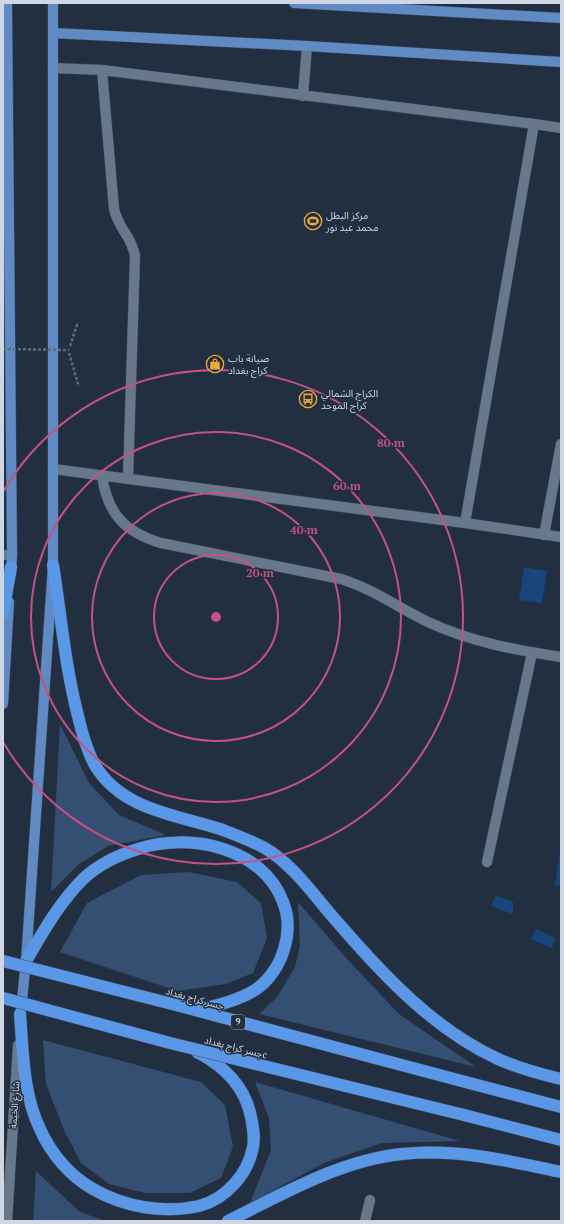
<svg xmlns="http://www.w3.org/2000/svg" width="564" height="1224" font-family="'PT Serif','Noto Sans Arabic',serif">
  <rect width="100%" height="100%" fill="#212f41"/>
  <path fill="#344f71" d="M 60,724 L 89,783 L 119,815 L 166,835 L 108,846 L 79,864 L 51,892 Z
    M 189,872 L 237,882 L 261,903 L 267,938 L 253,973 L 226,984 L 178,991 L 60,952 L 87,903 L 141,875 Z
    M 298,902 L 347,959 L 399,1014 L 476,1067 L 259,1014 L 277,997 L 295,967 L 300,945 Z
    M 43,1040 L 201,1082 L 225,1105 L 233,1147 L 221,1178 L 190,1193 L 145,1193 L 109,1184 L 81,1163 L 64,1130 L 46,1084 Z
    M 255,1082 L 460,1141 L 382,1143 L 324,1163 L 250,1203 L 271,1150 L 269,1118 Z
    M 36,1171 L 80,1212 L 105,1221 L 33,1221 Z"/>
  <path fill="#18457c" d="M 524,567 L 547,571 L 542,603 L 519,600 Z
    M 560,852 L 561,852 L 561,886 L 555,885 Z
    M 496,895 L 513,902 L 513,914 L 491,906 Z
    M 536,929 L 555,938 L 552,948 L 531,939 Z"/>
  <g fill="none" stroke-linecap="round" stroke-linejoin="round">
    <defs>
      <path id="minor" d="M 53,68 L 102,70 L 534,124
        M 102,70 L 114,209 C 117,221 121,226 127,236 C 131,242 133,248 135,255 L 128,478
        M 303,96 L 307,46
        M 53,469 L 465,523 L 561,537
        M 102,475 C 107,513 124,532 161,543 L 341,579 C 373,589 399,608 428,622 C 471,642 515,650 561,657
        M 465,523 L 534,124 L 561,128
        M 544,535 L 561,444
        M 3,555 L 12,555
        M 487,862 L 532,653
        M 7,1221 L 18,1045
        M 365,1221 L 370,1200"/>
      <path id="major" d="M 7,3 L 12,555 L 11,574
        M 294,3 L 561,18
        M 53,33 L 307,46 L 561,62
        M 3,704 L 9,602
        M 21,1010 L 26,961 L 53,565 L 53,3"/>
      <path id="highway" d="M 53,565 C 61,615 65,666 78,716 C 82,733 87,752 96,767 C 124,811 178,815 223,830 C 236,835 251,841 263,847 C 295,865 316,899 340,925 C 385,977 435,1030 498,1059 C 518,1068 540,1074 561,1079
        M 3,613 L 11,567
        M 26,961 C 43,932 59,903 83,879 C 98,865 118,855 138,849 C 188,832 263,847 283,902 C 289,917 289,933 284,949 C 280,964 269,981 255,990 C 237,1001 216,1006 196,1010
        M 20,1014 C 23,1052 23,1094 40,1129 C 51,1154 70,1176 93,1189 C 124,1207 164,1214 199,1206 C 226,1199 248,1174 253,1147 C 255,1137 253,1127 251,1117 C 245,1086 224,1066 197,1052
        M 473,1084 L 561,1107
        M 464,1115 L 561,1140
        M 228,1221 C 283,1194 341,1160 402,1154 C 456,1148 509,1161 561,1172"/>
    </defs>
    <use href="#minor" stroke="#414d5c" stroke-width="11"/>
    <use href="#major" stroke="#414d5c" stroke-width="11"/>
    <use href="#highway" stroke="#414d5c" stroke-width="13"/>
    <path stroke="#606c7c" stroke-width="2.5" stroke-dasharray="3 2" stroke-linecap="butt" d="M 70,346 L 78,322
      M 69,353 L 79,387"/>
    <use href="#minor" stroke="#67778c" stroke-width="10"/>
    <use href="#major" stroke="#5f8ac3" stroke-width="10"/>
    <use href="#highway" stroke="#5a97e7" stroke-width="12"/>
    <defs>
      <path id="highway-bridge" d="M 3,961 L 180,1006 L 473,1084
        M 3,998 L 170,1043 L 464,1115"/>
    </defs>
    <use href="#highway-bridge" stroke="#414d5c" stroke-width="13" stroke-linecap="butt"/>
    <path stroke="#606c7c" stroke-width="2.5" stroke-dasharray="3 2" stroke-linecap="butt" d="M 3,349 L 69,350"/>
    <use href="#highway-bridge" stroke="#5a97e7" stroke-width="12"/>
  </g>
  <g fill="none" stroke="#c65184" stroke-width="2">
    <circle cx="216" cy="617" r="62"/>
    <circle cx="216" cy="617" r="124"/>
    <circle cx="216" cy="617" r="185"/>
    <path d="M3 492A247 247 0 1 1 3 742"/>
  </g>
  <defs>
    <symbol id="stadium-ring" viewBox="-11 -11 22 22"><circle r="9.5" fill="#212f41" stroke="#eca93a" stroke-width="1.5"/><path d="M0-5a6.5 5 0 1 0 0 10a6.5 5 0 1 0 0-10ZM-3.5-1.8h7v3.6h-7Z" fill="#eca93a"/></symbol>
    <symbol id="shop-ring" viewBox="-11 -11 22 22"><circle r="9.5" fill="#212f41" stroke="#eca93a" stroke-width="1.5"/><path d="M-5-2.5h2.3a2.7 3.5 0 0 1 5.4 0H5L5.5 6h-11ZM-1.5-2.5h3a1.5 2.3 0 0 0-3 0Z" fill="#eca93a"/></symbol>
    <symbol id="bus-ring" viewBox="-11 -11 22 22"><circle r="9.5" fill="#212f41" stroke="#eca93a" stroke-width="1.5"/><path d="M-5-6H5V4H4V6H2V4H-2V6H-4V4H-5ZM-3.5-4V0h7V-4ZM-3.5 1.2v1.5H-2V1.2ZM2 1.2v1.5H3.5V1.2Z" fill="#eca93a"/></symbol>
  </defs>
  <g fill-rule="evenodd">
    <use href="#stadium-ring" x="303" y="211" width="20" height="20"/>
    <use href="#shop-ring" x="205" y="354" width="20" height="20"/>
    <use href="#bus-ring" x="298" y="389" width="20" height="20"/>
  </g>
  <g text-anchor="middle" stroke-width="3" stroke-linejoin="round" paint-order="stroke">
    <rect fill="#212f41" stroke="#9aa5b2" stroke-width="1" x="231" y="1015" width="14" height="14" rx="3"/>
    <g font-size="9" font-weight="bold" fill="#ced7e3">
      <text x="238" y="1025">9</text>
    </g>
    <g font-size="10" fill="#ced7e3" stroke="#212f41" text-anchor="start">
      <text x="326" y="219">مركز البطل<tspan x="326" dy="12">محمد عبد نور</tspan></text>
      <text x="228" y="362">صيانة باب<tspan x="228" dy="12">كراج بغداد</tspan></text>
      <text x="321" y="397">الكراج الشمالي<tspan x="321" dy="12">كراج الموحد</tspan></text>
    </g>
    <g font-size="10" fill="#ced7e3" stroke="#212f41">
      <text transform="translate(195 998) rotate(15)" y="4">جسر كراج بغداد</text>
      <text transform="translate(236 1047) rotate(14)" y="4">جسر كراج بغدادc</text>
      <text transform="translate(14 1105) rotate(-86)" y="4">شارع الخيمة</text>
    </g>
  </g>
  <circle cx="216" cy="617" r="6" fill="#c65184" stroke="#212f41" stroke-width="2"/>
  <g font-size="12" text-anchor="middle" font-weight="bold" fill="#c65184" stroke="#212f41" stroke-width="3" stroke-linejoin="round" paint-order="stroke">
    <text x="391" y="447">80 m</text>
    <text x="347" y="490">60 m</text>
    <text x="304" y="534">40 m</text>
    <text x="260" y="577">20 m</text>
  </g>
  <rect width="564" height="1224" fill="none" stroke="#ced7e3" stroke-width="8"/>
</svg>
